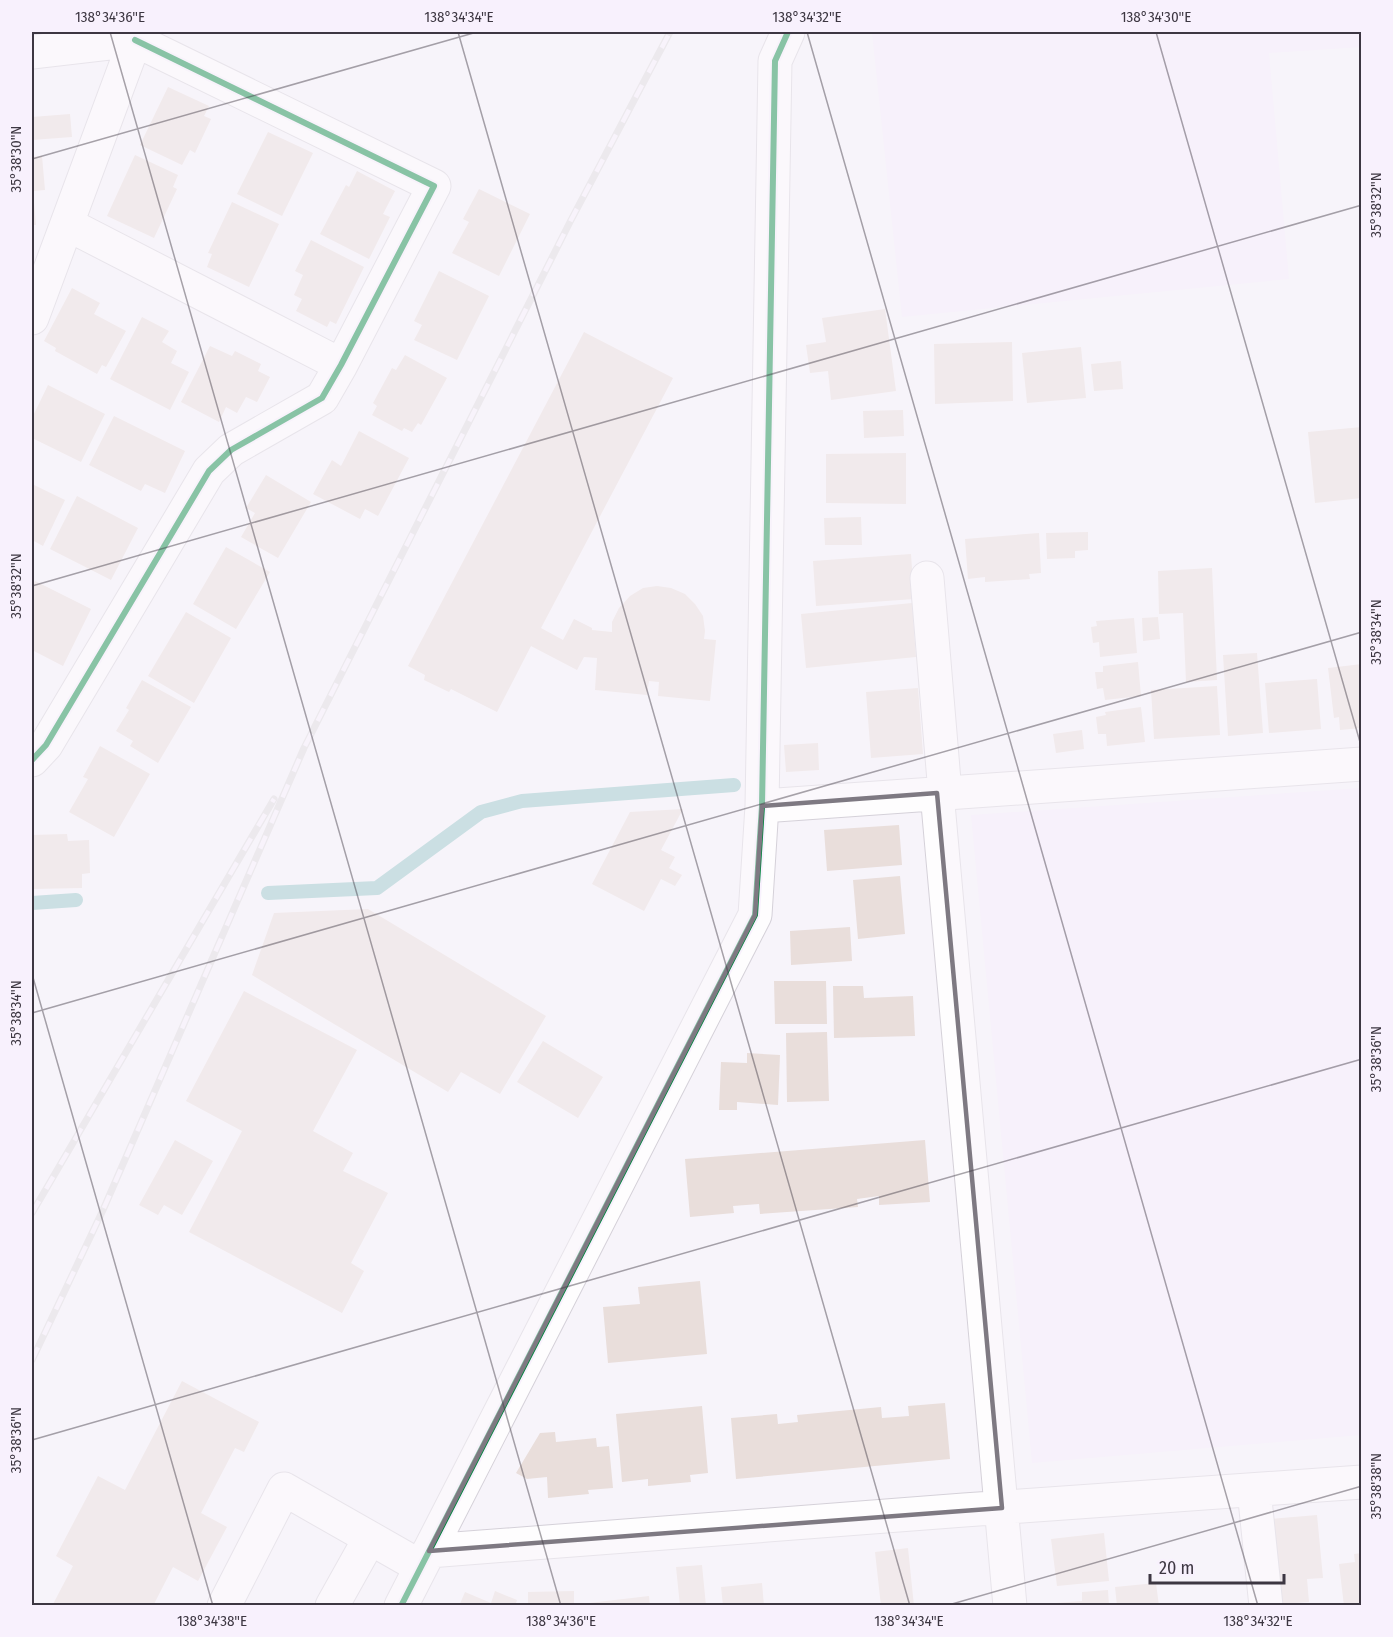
<svg xmlns="http://www.w3.org/2000/svg" width="1393" height="1637" font-family="'Fira Sans Condensed',sans-serif">
  <rect width="100%" height="100%" fill="#f7f4fa"/>
  <path fill="#f5edfc" d="M 872,32 L 1361,32 L 1362,47 L 1269,53 L 1289,279 L 902,317 Z
    M 1361,788 L 1361,1435 L 1032,1463 L 971,815 Z"/>
  <g fill="none" stroke-linecap="round" stroke-linejoin="round">
    <path stroke="#94c6c8" stroke-width="14" d="M 268,893 L 377,888 L 481,812 L 522,801 L 734,785
      M 32,903 L 76,900"/>
  </g>
  <path fill="#e9dedb" d="M 168,87 L 209,106 L 204,116 L 211,119 L 195,153 L 190,150 L 182,165 L 140,145 Z
    M 70,114 L 72,137 L 32,140 L 32,117 Z
    M 268,132 L 313,153 L 282,216 L 237,194 Z
    M 135,155 L 178,175 L 173,187 L 177,189 L 154,238 L 107,216 Z
    M 42,156 L 45,190 L 33,191 L 36,225 L 32,225 L 32,157 Z
    M 357,171 L 395,191 L 383,214 L 390,217 L 369,259 L 320,234 L 346,185 L 349,187 Z
    M 479,189 L 530,214 L 499,276 L 452,253 L 469,222 L 463,219 Z
    M 232,202 L 279,224 L 249,287 L 207,267 L 212,254 L 208,253 Z
    M 311,240 L 364,267 L 336,324 L 330,321 L 327,327 L 296,311 L 302,299 L 294,295 L 303,275 L 295,271 Z
    M 439,271 L 489,296 L 457,360 L 414,340 L 422,325 L 414,321 Z
    M 72,288 L 100,303 L 94,314 L 126,331 L 106,367 L 102,365 L 97,374 L 55,351 L 56,348 L 44,341 Z
    M 885,309 L 896,391 L 831,400 L 828,371 L 810,373 L 806,345 L 826,342 L 822,318 Z
    M 142,317 L 169,331 L 162,342 L 177,351 L 171,363 L 189,372 L 170,410 L 110,379 Z
    M 584,332 L 673,378 L 541,628 L 563,640 L 574,619 L 592,628 L 592,630 L 612,632 L 612,622 L 619,608 L 630,596 L 643,588 L 657,586 L 671,588 L 685,594 L 695,604 L 703,616 L 705,631 L 704,639 L 716,640 L 710,701 L 658,696 L 659,682 L 649,681 L 647,695 L 595,690 L 597,658 L 584,657 L 577,670 L 531,646 L 497,712 L 451,689 L 449,692 L 424,680 L 425,675 L 408,666 Z
    M 1012,342 L 1013,401 L 935,404 L 934,344 Z
    M 210,346 L 232,356 L 235,351 L 261,364 L 258,371 L 270,377 L 257,402 L 246,397 L 237,413 L 226,407 L 219,422 L 181,402 Z
    M 1081,347 L 1086,398 L 1027,403 L 1022,353 Z
    M 405,355 L 447,378 L 421,425 L 418,423 L 412,432 L 404,428 L 402,431 L 372,415 L 377,406 L 373,403 L 392,368 L 396,370 Z
    M 1121,361 L 1123,389 L 1094,391 L 1091,364 Z
    M 48,385 L 105,414 L 81,462 L 32,438 L 32,418 Z
    M 903,410 L 904,436 L 864,438 L 863,411 Z
    M 114,416 L 185,451 L 165,493 L 145,484 L 141,491 L 89,465 Z
    M 1362,427 L 1362,498 L 1315,503 L 1308,432 Z
    M 359,431 L 409,458 L 378,516 L 365,509 L 360,519 L 313,494 L 332,460 L 341,466 Z
    M 906,453 L 906,504 L 826,503 L 826,454 Z
    M 266,475 L 311,502 L 278,558 L 241,537 L 255,513 L 246,508 Z
    M 32,484 L 65,500 L 43,546 L 32,540 Z
    M 77,496 L 138,528 L 111,580 L 50,549 Z
    M 861,517 L 862,545 L 825,545 L 824,518 Z
    M 1088,532 L 1088,550 L 1075,551 L 1075,558 L 1047,559 L 1046,533 Z
    M 1039,533 L 1041,573 L 1029,574 L 1030,579 L 985,582 L 985,577 L 968,579 L 965,539 Z
    M 226,547 L 270,572 L 236,629 L 193,604 Z
    M 911,554 L 914,599 L 816,606 L 813,561 Z
    M 1212,568 L 1217,680 L 1186,682 L 1183,613 L 1159,614 L 1158,571 Z
    M 35,581 L 91,609 L 63,666 L 32,650 L 32,589 Z
    M 912,603 L 916,657 L 806,668 L 801,614 Z
    M 186,612 L 231,638 L 194,703 L 148,676 Z
    M 1158,617 L 1160,639 L 1143,641 L 1142,618 Z
    M 1134,618 L 1137,653 L 1100,657 L 1099,642 L 1093,643 L 1091,627 L 1097,626 L 1096,621 Z
    M 1257,653 L 1263,733 L 1228,736 L 1223,655 Z
    M 1138,662 L 1141,696 L 1105,700 L 1103,688 L 1097,689 L 1095,672 L 1103,672 L 1103,666 Z
    M 1362,664 L 1362,728 L 1340,730 L 1339,717 L 1334,718 L 1328,668 Z
    M 1317,679 L 1321,729 L 1269,733 L 1265,683 Z
    M 142,680 L 191,707 L 158,763 L 130,746 L 133,741 L 116,731 L 129,710 L 126,708 Z
    M 1217,686 L 1220,735 L 1154,739 L 1151,690 Z
    M 918,688 L 923,754 L 871,758 L 866,692 Z
    M 1141,707 L 1145,742 L 1107,746 L 1106,734 L 1098,734 L 1096,717 L 1106,715 L 1105,712 Z
    M 1082,730 L 1084,749 L 1056,753 L 1053,734 Z
    M 818,743 L 819,770 L 786,772 L 784,745 Z
    M 100,746 L 150,774 L 114,837 L 69,812 L 88,779 L 83,777 Z
    M 683,809 L 661,850 L 675,857 L 669,868 L 682,875 L 675,886 L 661,879 L 644,911 L 592,884 L 630,812 Z
    M 899,825 L 902,865 L 827,871 L 824,830 Z
    M 67,834 L 68,841 L 89,840 L 90,873 L 82,874 L 82,888 L 32,889 L 32,835 Z
    M 900,876 L 905,934 L 858,939 L 853,880 Z
    M 368,909 L 546,1016 L 500,1094 L 461,1072 L 448,1092 L 252,975 L 274,913 Z
    M 850,927 L 852,961 L 791,965 L 790,931 Z
    M 774,981 L 826,981 L 827,1024 L 775,1024 Z
    M 833,986 L 863,986 L 864,998 L 913,996 L 915,1036 L 834,1038 Z
    M 244,991 L 357,1050 L 313,1131 L 353,1153 L 343,1171 L 388,1193 L 351,1263 L 364,1271 L 342,1313 L 189,1232 L 242,1131 L 186,1101 Z
    M 827,1032 L 829,1101 L 787,1102 L 786,1033 Z
    M 543,1041 L 603,1077 L 578,1118 L 517,1082 Z
    M 747,1053 L 780,1055 L 778,1105 L 737,1102 L 737,1110 L 719,1110 L 721,1062 L 747,1063 Z
    M 175,1140 L 213,1161 L 182,1215 L 164,1205 L 158,1215 L 139,1205 Z
    M 925,1140 L 930,1202 L 879,1205 L 879,1196 L 857,1199 L 858,1207 L 760,1214 L 759,1204 L 733,1206 L 734,1213 L 690,1217 L 685,1159 Z
    M 700,1281 L 707,1354 L 608,1363 L 603,1307 L 640,1304 L 638,1287 Z
    M 182,1381 L 259,1422 L 244,1452 L 235,1448 L 201,1513 L 227,1527 L 198,1581 L 173,1567 L 153,1606 L 52,1606 L 73,1566 L 56,1556 L 98,1476 L 125,1490 Z
    M 945,1403 L 950,1459 L 736,1479 L 731,1418 L 777,1414 L 778,1424 L 798,1422 L 797,1415 L 881,1407 L 882,1418 L 909,1416 L 908,1406 Z
    M 702,1406 L 708,1473 L 690,1475 L 691,1482 L 648,1486 L 648,1479 L 622,1482 L 616,1414 Z
    M 555,1432 L 556,1442 L 596,1438 L 597,1447 L 609,1446 L 613,1488 L 588,1490 L 589,1494 L 548,1498 L 547,1477 L 527,1479 L 516,1473 L 540,1433 Z
    M 1317,1515 L 1323,1578 L 1307,1579 L 1309,1602 L 1296,1603 L 1297,1606 L 1279,1606 L 1270,1519 Z
    M 1104,1533 L 1109,1581 L 1057,1586 L 1051,1539 Z
    M 908,1548 L 914,1606 L 881,1606 L 875,1552 Z
    M 1362,1553 L 1362,1606 L 1344,1606 L 1339,1564 L 1355,1562 L 1354,1554 Z
    M 702,1565 L 706,1606 L 680,1606 L 676,1567 Z
    M 762,1583 L 764,1606 L 723,1606 L 721,1587 Z
    M 1156,1583 L 1159,1606 L 1117,1606 L 1115,1587 Z
    M 1108,1590 L 1109,1606 L 1043,1606 L 1043,1604 L 1082,1601 L 1082,1592 Z
    M 495,1591 L 517,1600 L 515,1606 L 459,1606 L 465,1592 L 491,1603 Z
    M 574,1591 L 574,1606 L 528,1606 L 528,1592 Z
    M 649,1596 L 650,1606 L 589,1606 L 589,1603 Z"/>
  <g fill="none" stroke-linecap="round" stroke-linejoin="round">
    <defs>
      <path id="minor" d="M 32,52 L 135,40 L 434,186 L 341,365 L 322,398 L 231,450 L 209,471 L 46,745 L 32,760
        M 67,224 L 341,365
        M 32,318 L 138,32
        M 927,578 L 945,793
        M 937,793 L 1010,1606
        M 762,806 L 1362,764
        M 1254,1490 L 1266,1606
        M 429,1551 L 964,1510 L 1362,1482
        M 224,1606 L 284,1489 L 421,1567
        M 332,1606 L 370,1538
        M 401,1606 L 755,915 L 762,806 L 775,61 L 788,32"/>
    </defs>
    <use href="#minor" stroke="#d5d1d9" stroke-width="35"/>
    <use href="#minor" stroke="#fefdfe" stroke-width="33"/>
    <defs>
      <path id="rail" d="M 32,1213 L 274,799
        M 32,1360 L 103,1210 L 304,748 L 570,222 L 670,32"/>
    </defs>
    <use href="#rail" stroke="#dddbde" stroke-width="7"/>
    <use href="#rail" stroke="#f8f1fd" stroke-width="4.5" stroke-dasharray="14" stroke-linecap="butt"/>
    <defs>
      <path id="cycleway" d="M 32,760 L 46,745 L 209,471 L 231,450 L 322,398 L 341,365 L 434,186 L 135,40
        M 401,1606 L 755,915 L 762,806 L 775,61 L 788,32"/>
    </defs>
    <use href="#cycleway" stroke="#f8f1fd" stroke-width="10"/>
    <use href="#cycleway" stroke="#00873e" stroke-width="6"/>
  </g>
  <path d="M0 0H1393V1637H0ZM 937,793 L 1002,1508 L 429,1551 L 755,915 L 762,806 Z" fill="#f7f4fa" fill-opacity=".55" fill-rule="evenodd"/>
  <path fill="none" stroke="#7e7982" stroke-width="4.5" stroke-linejoin="round" d="M 937,793 L 1002,1508 L 429,1551 L 755,915 L 762,806 Z"/>
  <path fill="none" stroke="#3d3742" stroke-width="1.5" stroke-opacity="0.45" d="M 110,32 L 561,1606M 458,32 L 910,1606M 807,32 L 1258,1606M 1156,32 L 1362,749M 32,159 L 477,32M 32,586 L 1362,205M 32,974 L 213,1606M 32,1013 L 1362,632M 32,1440 L 1362,1059M 945,1606 L 1362,1486"/>
  <rect width="1393" height="1637" fill="none" stroke="#f8f1fd" stroke-width="66"/>
  <path d="M1150 1574v9h134v-9" fill="none" stroke="#3d3742" stroke-width="3"/>
  <text x="1159" y="1574" font-size="18" fill="#3d3742" stroke="#f8f1fd" stroke-width="4.5" paint-order="stroke">20 m</text>
  <rect x="33" y="33" width="1327" height="1571" fill="none" stroke="#3d3742" stroke-width="2"/>
  <g font-size="15" text-anchor="middle" fill="#3d3742">
    <text x="110" y="22">138°34'36"E</text>
    <text x="459" y="22">138°34'34"E</text>
    <text x="807" y="22">138°34'32"E</text>
    <text x="1156" y="22">138°34'30"E</text>
    <text transform="translate(16 159) rotate(-90)" y="5">35°38'30"N</text>
    <text transform="translate(1376 205) rotate(-90)" y="5">35°38'32"N</text>
    <text transform="translate(16 586) rotate(-90)" y="5">35°38'32"N</text>
    <text transform="translate(1376 632) rotate(-90)" y="5">35°38'34"N</text>
    <text transform="translate(16 1013) rotate(-90)" y="5">35°38'34"N</text>
    <text transform="translate(1376 1059) rotate(-90)" y="5">35°38'36"N</text>
    <text transform="translate(16 1440) rotate(-90)" y="5">35°38'36"N</text>
    <text transform="translate(1376 1486) rotate(-90)" y="5">35°38'38"N</text>
    <text x="212" y="1626">138°34'38"E</text>
    <text x="561" y="1626">138°34'36"E</text>
    <text x="909" y="1626">138°34'34"E</text>
    <text x="1258" y="1626">138°34'32"E</text>
  </g>
</svg>
